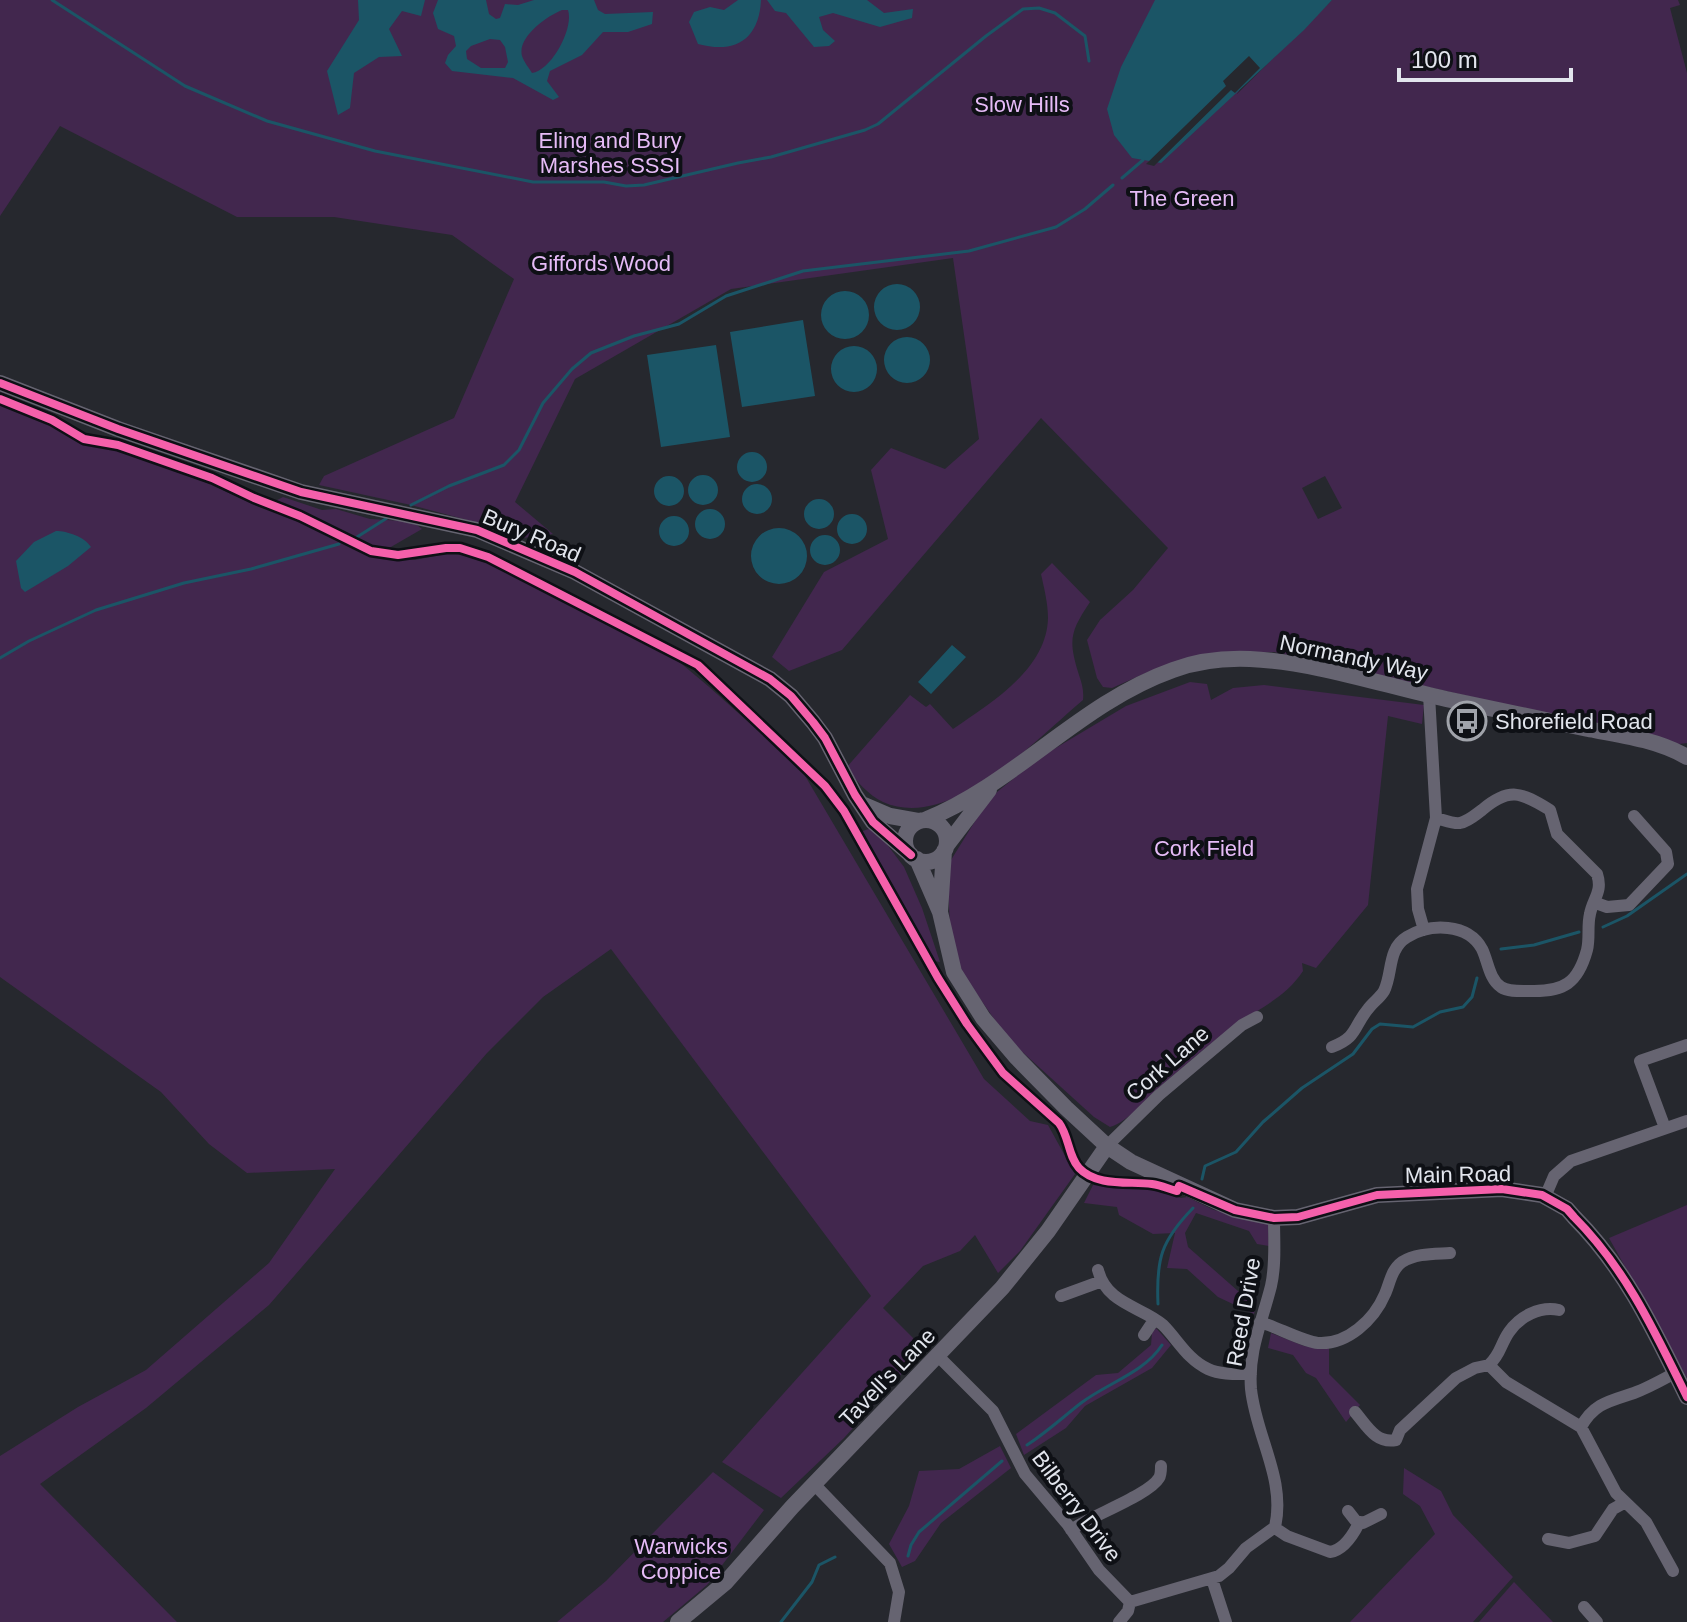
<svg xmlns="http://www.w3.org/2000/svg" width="1687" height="1622" font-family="Helvetica,sans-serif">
  <rect width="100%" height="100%" fill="#26282e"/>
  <path fill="#42274e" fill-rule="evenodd" d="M 0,0 L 1297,0 L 1237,94 L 1332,0 L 1678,0 L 1680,5 L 1670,8 L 1687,73 L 1687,743 L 1679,744 L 1274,652 L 1217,655 L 1148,672 L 1112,688 L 1103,687 L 1097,678 L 1087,640 L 1100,620 L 1133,590 L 1168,548 L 1041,418 L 842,650 L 789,671 L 772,657 L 824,572 L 888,539 L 871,470 L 891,448 L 945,469 L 979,439 L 953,258 L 731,289 L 575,379 L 515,502 L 553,534 L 523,538 L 501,529 L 411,505 L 319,485 L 324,476 L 454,418 L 514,279 L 452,235 L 334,217 L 237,217 L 60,126 L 0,216 ZM 1325,476 L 1342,508 L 1318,519 L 1302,488 Z
    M 0,405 L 56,426 L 81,442 L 114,449 L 185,473 L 262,508 L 283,497 L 322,510 L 336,509 L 370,519 L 403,521 L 417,525 L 422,529 L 377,555 L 415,560 L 450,553 L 479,558 L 622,628 L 677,660 L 708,686 L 801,769 L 984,1079 L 1030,1121 L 1048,1125 L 1075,1174 L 1020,1251 L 998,1273 L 975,1235 L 960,1251 L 923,1266 L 883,1308 L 924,1349 L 844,1438 L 781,1498 L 722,1462 L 871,1296 L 611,949 L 543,997 L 487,1053 L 269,1305 L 146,1408 L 40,1484 L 177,1622 L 0,1622 L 0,1456 L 78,1407 L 146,1370 L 269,1263 L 335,1169 L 247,1173 L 209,1144 L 161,1092 L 0,977 Z
    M 1052,563 L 1090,602 C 1070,632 1068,640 1079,675 C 1082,684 1084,691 1083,700 C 1035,740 951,832 883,802 C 868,795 856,780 846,768 L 910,695 L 926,707 L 930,704 L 953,729 C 991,703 1047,669 1048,618 C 1048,603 1044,588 1041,574 Z
    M 1190,682 L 1207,684 L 1211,700 L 1233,688 L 1264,685 L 1424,705 L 1422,724 L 1388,716 L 1368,905 L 1316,968 L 1302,963 L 1303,971 C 1286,997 1260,1008 1236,1025 C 1210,1043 1187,1064 1163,1084 C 1147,1097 1130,1121 1110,1127 L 1094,1117 L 1008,1039 L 967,980 L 955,957 L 950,925 L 948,888 L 951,860 L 985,805 L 997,792 L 1039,758 L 1126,706 Z
    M 874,827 L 904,867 L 922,908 L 940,962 L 934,961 L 860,832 Z
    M 1094,1183 L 1146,1188 L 1181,1198 L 1187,1197 L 1214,1210 L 1268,1223 L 1269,1246 L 1257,1244 L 1249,1231 L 1196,1213 L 1185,1233 L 1188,1247 L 1238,1291 L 1257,1300 L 1254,1314 L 1218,1297 L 1187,1269 L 1167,1268 L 1175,1233 L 1153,1234 L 1119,1215 L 1117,1207 L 1084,1203 Z
    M 1687,1205 L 1687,1378 L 1609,1238 Z
    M 1156,1328 L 1171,1345 L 1152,1368 L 1085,1406 L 1066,1428 L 1024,1455 L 1016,1434 L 1096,1375 L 1118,1373 L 1151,1345 L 1152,1333 Z
    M 1271,1333 L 1304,1346 L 1329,1348 L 1329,1374 L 1360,1405 L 1346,1422 L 1316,1378 L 1306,1373 L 1293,1355 L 1268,1348 Z
    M 1000,1446 L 1011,1468 L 941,1523 L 915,1561 L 902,1567 L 889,1544 L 909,1506 L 919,1471 L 959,1469 Z
    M 1404,1468 L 1441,1491 L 1453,1515 L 1513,1577 L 1473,1622 L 1350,1622 L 1435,1534 L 1420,1506 L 1403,1494 Z
    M 713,1472 L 764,1510 L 707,1585 L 663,1622 L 557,1622 L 606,1581 Z
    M 1514,1582 L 1553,1622 L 1479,1622 Z"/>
  <path fill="#1b5566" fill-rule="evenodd" d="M 358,0 L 425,0 L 421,16 L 402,11 L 389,29 L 402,56 L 379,57 L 354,73 L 350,108 L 338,115 L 327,71 L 359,20 Z
    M 438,0 L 486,0 L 489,14 L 496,19 L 500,18 L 505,4 L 518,5 L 534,0 L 594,0 L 598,10 L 605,14 L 653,12 L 652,24 L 628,32 L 603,32 L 582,55 L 550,71 L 547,81 L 559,97 L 553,100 L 513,78 L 452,71 L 445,63 L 448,55 L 456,46 L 454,36 L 438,29 L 433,13 ZM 562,10 L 568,10 C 574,28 552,70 532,73 C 529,68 524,62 522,56 C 517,37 547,16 562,10 ZM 490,39 L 500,40 L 505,47 L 508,62 L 505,68 L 481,68 L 467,59 L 466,51 L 471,46 Z
    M 738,0 L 761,0 C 759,40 735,54 698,44 L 689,22 L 694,12 L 710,7 L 724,10 Z
    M 767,0 L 867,0 L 884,13 L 913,9 L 912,18 L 880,27 L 833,13 L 819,17 L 823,30 L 835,41 L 829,46 L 814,47 L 786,13 L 775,11 Z
    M 1155,0 L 1332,0 L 1304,30 L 1161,163 L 1132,158 L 1114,135 L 1107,109 L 1121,67 Z
    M874 307a23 23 0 1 1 46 0a23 23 0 1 1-46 0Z
    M821 315a24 24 0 1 1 48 0a24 24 0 1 1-48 0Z
    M 803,320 L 815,396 L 742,407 L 730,332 Z
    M884 360a23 23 0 1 1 46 0a23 23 0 1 1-46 0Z
    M 716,345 L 730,437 L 661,447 L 647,355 Z
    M831 369a23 23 0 1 1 46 0a23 23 0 1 1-46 0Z
    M737 467a15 15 0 1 1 30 0a15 15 0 1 1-30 0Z
    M688 490a15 15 0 1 1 30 0a15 15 0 1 1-30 0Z
    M654 491a15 15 0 1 1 30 0a15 15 0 1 1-30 0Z
    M742 499a15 15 0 1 1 30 0a15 15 0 1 1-30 0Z
    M804 514a15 15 0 1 1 30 0a15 15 0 1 1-30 0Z
    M695 524a15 15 0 1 1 30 0a15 15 0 1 1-30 0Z
    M837 529a15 15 0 1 1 30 0a15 15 0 1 1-30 0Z
    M659 531a15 15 0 1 1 30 0a15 15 0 1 1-30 0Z
    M751 556a28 28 0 1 1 56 0a28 28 0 1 1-56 0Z
    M 56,531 C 67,531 85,537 91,547 L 68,566 L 25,592 L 21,588 L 16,561 L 34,542 Z
    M810 550a15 15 0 1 1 30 0a15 15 0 1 1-30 0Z
    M 952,645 L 966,657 L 931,694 L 918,682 Z"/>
  <path fill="#26282e" d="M 1249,56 L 1260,68 L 1235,93 L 1231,90 L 1154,166 L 1146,164 L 1226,86 L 1223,81 Z"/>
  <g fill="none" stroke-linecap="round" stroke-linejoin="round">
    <path stroke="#1b5566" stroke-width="3" d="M 52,0 L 185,86 L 267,121 L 375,151 L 533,182 L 604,182 L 626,186 L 644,185 L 738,163 L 771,157 L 865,130 L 878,124 L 986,36 L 1023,9 L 1039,8 L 1055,13 L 1085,36 L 1089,61
      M 1122,178 L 1143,160
      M 411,505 L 449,486 L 504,465 L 519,450 L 543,403 L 572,369 L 591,353 L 634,336 L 679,324 L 726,296 L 803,271 L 969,251 L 1056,227 L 1085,209 L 1113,185
      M 357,537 L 387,518
      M 0,658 L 29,641 L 96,610 L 184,583 L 251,569 L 339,544
      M 1603,927 L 1627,916 L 1687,874
      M 1501,949 L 1534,945 L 1579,932
      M 1202,1179 L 1205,1166 L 1236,1152 L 1263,1122 L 1302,1088 L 1353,1054 L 1372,1029 L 1380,1024 L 1413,1027 L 1440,1012 L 1463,1007 L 1472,997 L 1477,978
      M 1158,1304 C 1156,1259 1161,1241 1193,1208
      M 1027,1445 C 1047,1432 1063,1417 1081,1403 C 1107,1383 1144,1373 1162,1345
      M 908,1556 L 911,1545 L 919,1532 L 1002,1461
      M 781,1622 L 812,1582 L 819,1565 L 835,1557"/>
    <path stroke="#666471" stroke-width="12" d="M 1596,903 L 1607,907 L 1629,905 L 1668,864 L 1666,852 L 1634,816
      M 1424,930 L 1418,909 L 1417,889 L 1436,818 L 1429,695
      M 1332,1047 C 1358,1037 1353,1027 1368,1009 C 1373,1002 1380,998 1384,991 C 1393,973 1387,949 1407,937 C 1430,923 1468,923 1482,949 C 1488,961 1489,979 1501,987 C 1508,992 1521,991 1530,991 C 1564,992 1578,983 1587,950 C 1590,938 1587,926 1590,914 C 1593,898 1603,892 1597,874 L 1557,834 L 1550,810 C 1521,792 1509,787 1482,810 C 1475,815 1469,821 1460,823 C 1453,824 1444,820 1436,818
      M 1665,1128 L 1640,1061 L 1687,1045
      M 1107,1146 L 1159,1095 L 1242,1025 L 1257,1017
      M 1545,1197 L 1554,1176 L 1571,1161 L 1687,1121
      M 1098,1270 C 1106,1304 1143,1307 1163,1325 C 1178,1340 1187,1359 1208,1369 C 1221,1375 1236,1374 1251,1374
      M 1061,1296 L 1102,1281
      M 1260,1322 C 1277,1327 1304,1342 1318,1343 C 1347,1345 1374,1320 1385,1294 C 1390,1283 1391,1270 1402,1262 C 1416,1253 1435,1254 1450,1253
      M 1144,1335 L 1154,1320
      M 938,1356 L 993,1411 L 1025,1474 L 1068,1525 L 1099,1570 L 1130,1602
      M 1489,1365 C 1501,1354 1500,1345 1509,1332 C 1520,1316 1540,1306 1559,1310
      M 1355,1412 C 1367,1426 1376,1444 1396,1440 L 1400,1430 L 1456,1378 L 1475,1368 L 1489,1365 L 1506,1382 L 1581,1427 C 1594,1403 1610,1401 1634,1393 C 1648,1388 1662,1380 1675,1373
      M 1581,1427 L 1616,1493 L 1646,1522 L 1673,1571
      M 814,1484 L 890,1563 L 899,1592 L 894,1622
      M 1348,1511 L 1355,1520 L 1363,1523 L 1381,1514
      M 1275,1528 L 1287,1536 L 1330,1552 C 1344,1550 1353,1535 1359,1523
      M 1071,1530 C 1090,1516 1149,1495 1159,1478 C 1161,1475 1161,1470 1161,1466
      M 1548,1539 L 1569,1543 L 1595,1536 L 1613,1509 L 1624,1503
      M 1212,1579 L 1226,1622
      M 1130,1602 L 1219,1576 L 1229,1568 L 1246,1548 L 1275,1527 C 1286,1479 1256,1437 1251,1389 C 1248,1351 1262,1322 1271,1286 C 1276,1264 1274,1241 1274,1218
      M 1584,1607 L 1597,1622
      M 1119,1622 L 1128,1611 L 1130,1602"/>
    <path stroke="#666471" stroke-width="16" d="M 0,383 L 118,429 L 301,492 L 477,530 L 575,572 L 770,679 L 791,696 L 813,722 L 825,738 L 855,795 L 873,822 L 911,855
      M 862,804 L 890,816 L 918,821
      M 925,820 C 1016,783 1080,703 1173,670 C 1197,661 1225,658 1250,659 C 1316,662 1382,685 1446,699 C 1493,709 1541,719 1588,729 C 1621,735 1658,740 1687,757
      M905 841a21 21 0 1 1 42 0a21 21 0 1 1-42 0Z
      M 947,845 L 989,790
      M 917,859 L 940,912 L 954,972 L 983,1018 L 1017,1058 L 1066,1108 L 1107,1146 L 1131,1162 L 1235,1210 L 1274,1218 L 1298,1217 L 1377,1195 L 1502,1189 L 1542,1195 L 1567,1209 L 1574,1217 C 1626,1269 1655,1332 1687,1397
      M 940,912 L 944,851
      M 678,1622 L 726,1582 L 792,1507 L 1002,1288 L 1048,1231 L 1107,1146"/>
    <defs>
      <path id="cycleway" d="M 0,383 L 118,429 L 301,492 L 477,530 L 575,572 L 770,679 L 791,696 L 813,722 L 825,738 L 855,795 L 873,822 L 911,855
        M 0,399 L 52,420 L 84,439 L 118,445 L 212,478 L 254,498 L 300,516 L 371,551 L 398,555 L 446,548 L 460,548 L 488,557 L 698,665 L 825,786 L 844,811 L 938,978 L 967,1024 L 1003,1073 L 1059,1123 C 1069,1136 1068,1156 1079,1168 C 1097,1187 1129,1181 1152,1184 C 1161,1185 1169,1189 1177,1191 L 1179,1186 L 1235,1210 L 1274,1218 L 1298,1217 L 1377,1195 L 1502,1189 L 1542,1195 L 1567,1209 L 1574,1217 C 1626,1269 1655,1332 1687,1397"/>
    </defs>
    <use href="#cycleway" stroke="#0e1015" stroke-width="13"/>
    <use href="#cycleway" stroke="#f560ab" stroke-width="8"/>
  </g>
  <defs>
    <symbol id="bus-ring" viewBox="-11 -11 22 22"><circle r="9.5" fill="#0e1015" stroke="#a0a3aa" stroke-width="1.5"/><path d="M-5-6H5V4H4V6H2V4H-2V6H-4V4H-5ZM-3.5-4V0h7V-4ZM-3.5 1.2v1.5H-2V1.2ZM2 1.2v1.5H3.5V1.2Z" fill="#a0a3aa"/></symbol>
  </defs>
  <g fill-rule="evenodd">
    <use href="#bus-ring" x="1445" y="699" width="44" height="44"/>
  </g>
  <g text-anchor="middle" stroke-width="8" stroke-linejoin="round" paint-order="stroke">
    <g font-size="22" fill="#e6bbf7" stroke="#0e1015">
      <text x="1022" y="112">Slow Hills</text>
      <text x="610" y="148">Eling and Bury<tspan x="610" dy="25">Marshes SSSI</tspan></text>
      <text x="1182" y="206">The Green</text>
      <text x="601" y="271">Giffords Wood</text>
      <text x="1204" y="856">Cork Field</text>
      <text x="681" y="1554">Warwicks<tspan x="681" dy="25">Coppice</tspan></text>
    </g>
    <g font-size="22" fill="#e2e5ed" stroke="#0e1015">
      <text transform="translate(532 535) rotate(23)" y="8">Bury Road</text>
      <text transform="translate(1354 657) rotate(12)" y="8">Normandy Way</text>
      <text transform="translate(1167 1063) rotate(-41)" y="8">Cork Lane</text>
      <text transform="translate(1458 1174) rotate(-1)" y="8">Main Road</text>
      <text transform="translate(1243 1312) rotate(-80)" y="8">Reed Drive</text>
      <text transform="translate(887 1377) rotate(-46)" y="8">Tavell's Lane</text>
      <text transform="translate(1077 1506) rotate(53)" y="8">Bilberry Drive</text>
    </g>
    <g font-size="22" fill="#e2e5ed" stroke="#0e1015" text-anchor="start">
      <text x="1495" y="729">Shorefield Road</text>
    </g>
  </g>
  <path d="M1399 68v12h172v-12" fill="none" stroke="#e2e5ed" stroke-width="4"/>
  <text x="1411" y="68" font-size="24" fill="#e2e5ed" stroke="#0e1015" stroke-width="6" paint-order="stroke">100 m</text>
</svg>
